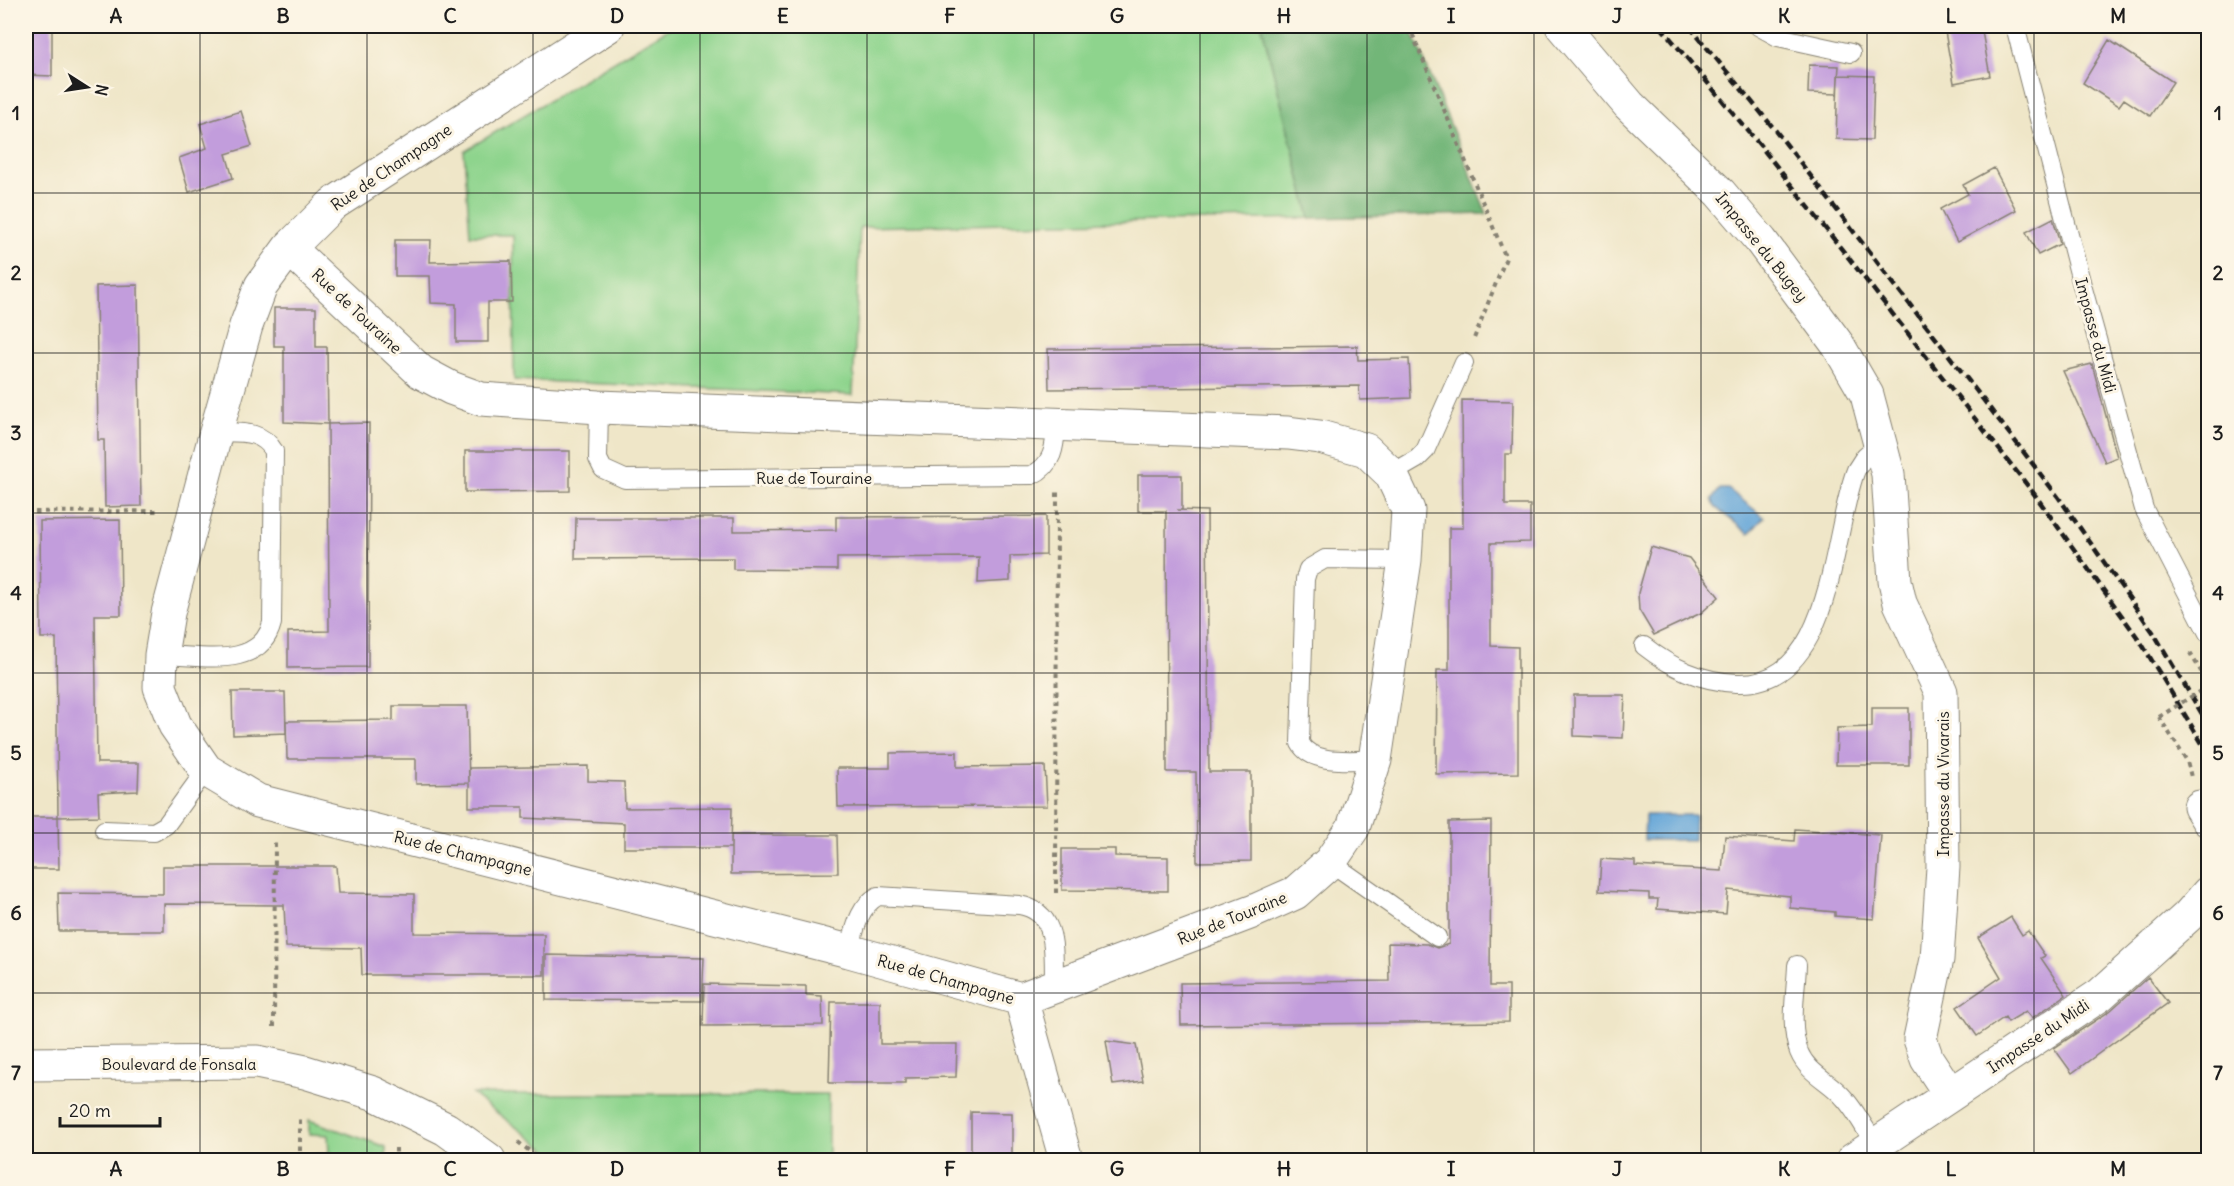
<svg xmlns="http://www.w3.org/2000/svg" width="2234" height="1186" font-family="Delius,sans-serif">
  <rect width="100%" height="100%" fill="#fcf5e5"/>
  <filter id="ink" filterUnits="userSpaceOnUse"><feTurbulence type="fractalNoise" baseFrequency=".0167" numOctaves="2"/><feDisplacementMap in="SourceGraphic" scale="12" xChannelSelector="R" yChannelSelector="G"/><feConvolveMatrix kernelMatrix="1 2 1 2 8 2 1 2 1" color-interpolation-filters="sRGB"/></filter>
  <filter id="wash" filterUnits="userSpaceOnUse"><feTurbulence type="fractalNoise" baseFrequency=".008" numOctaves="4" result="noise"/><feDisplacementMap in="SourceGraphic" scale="24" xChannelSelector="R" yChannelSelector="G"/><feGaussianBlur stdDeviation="1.35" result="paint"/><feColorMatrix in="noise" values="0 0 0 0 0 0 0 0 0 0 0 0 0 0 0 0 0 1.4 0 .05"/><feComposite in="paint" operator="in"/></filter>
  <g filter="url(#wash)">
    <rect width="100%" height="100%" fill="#efe6c8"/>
    <path fill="#8ed48d" stroke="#557854" stroke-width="1.5" d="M 673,26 L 1262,26 L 1310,218 L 860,227 L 853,395 L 514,380 L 513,235 L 470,235 L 464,151 Z
      M 472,1094 L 828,1094 L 828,1160 L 560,1160 Z
      M 309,1120 L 386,1147 L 386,1160 L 309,1160 L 309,1155 L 329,1154 L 328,1135 L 309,1134 Z"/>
    <path fill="#72b678" stroke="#47694a" stroke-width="1.5" d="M 1262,26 L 1410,26 L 1487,214 L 1310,218 Z"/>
    <path fill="#64a5d8" stroke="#40607a" stroke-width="1.5" d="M 1720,489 L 1728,489 L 1764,517 L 1749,534 L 1715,507 L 1712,499 Z
      M 1645,815 L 1695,815 L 1694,840 L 1644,840 Z"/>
    <g id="blocks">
      <path fill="#c29ddc" d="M 26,26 L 52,26 L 52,76 L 26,75 Z
        M 1944,26 L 1978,26 L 1979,30 L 1982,31 L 1990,76 L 1954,83 Z
        M 2109,40 L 2173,82 L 2150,116 L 2124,99 L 2119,106 L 2083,83 Z
        M 1809,65 L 1839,66 L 1837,94 L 1808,93 Z
        M 1838,75 L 1874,76 L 1872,140 L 1836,139 Z
        M 241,111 L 252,146 L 226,154 L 233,178 L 189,192 L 179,158 L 207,148 L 200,124 Z
        M 1994,168 L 2016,210 L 1957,242 L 1940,209 L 1968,194 L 1963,185 Z
        M 2053,218 L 2060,244 L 2038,255 L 2026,232 Z
        M 395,240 L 431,240 L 430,262 L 511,261 L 512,302 L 488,302 L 488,342 L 456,342 L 456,304 L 431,303 L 430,276 L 395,276 Z
        M 138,285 L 141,506 L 105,507 L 104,440 L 98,440 L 96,286 Z
        M 274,308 L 316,308 L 316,347 L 327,347 L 328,424 L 284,422 L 284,346 L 274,346 Z
        M 1357,346 L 1358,360 L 1409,359 L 1411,398 L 1360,400 L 1359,386 L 1049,389 L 1048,349 Z
        M 2092,364 L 2117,457 L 2105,462 L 2063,371 Z
        M 1462,400 L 1513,401 L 1512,454 L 1505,454 L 1505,505 L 1530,505 L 1530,542 L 1491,543 L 1491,646 L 1518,647 L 1518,773 L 1436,774 L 1437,670 L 1449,670 L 1449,528 L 1463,528 Z
        M 369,423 L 368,667 L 288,668 L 288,632 L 329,631 L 328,424 Z
        M 465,451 L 570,451 L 570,491 L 465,492 Z
        M 1138,475 L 1182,475 L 1182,510 L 1177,510 L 1207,511 L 1209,772 L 1251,772 L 1251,861 L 1197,862 L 1196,772 L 1167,772 L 1166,511 L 1138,511 Z
        M 1046,516 L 1046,555 L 1010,556 L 1010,581 L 978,583 L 979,557 L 837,558 L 837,570 L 733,569 L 733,558 L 575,559 L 576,518 L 734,518 L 734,531 L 836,530 L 836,517 Z
        M 120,520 L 121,615 L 95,615 L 97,763 L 139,763 L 138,791 L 98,793 L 99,816 L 58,817 L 56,638 L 41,638 L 40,521 Z
        M 1651,547 L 1689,558 L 1719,597 L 1701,613 L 1654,635 L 1639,610 L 1638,593 Z
        M 232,692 L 285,692 L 286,733 L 233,735 Z
        M 1574,695 L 1625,695 L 1623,738 L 1574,736 Z
        M 393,706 L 467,706 L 469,783 L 416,784 L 416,759 L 287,759 L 286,721 L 393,720 Z
        M 1872,708 L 1909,708 L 1909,765 L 1836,765 L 1837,728 L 1872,727 Z
        M 957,752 L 957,767 L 1045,766 L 1047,806 L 838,807 L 837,768 L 890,768 L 890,753 Z
        M 588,766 L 588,781 L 624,782 L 625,808 L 732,807 L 731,848 L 624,848 L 624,823 L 523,818 L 523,807 L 469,807 L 469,768 Z
        M 26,817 L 58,817 L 59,869 L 26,869 Z
        M 1491,821 L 1490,986 L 1509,986 L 1509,1022 L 1181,1025 L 1180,983 L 1389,981 L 1388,943 L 1427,944 L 1437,948 L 1449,944 L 1449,822 Z
        M 1795,829 L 1881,835 L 1874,919 L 1835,916 L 1835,912 L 1790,908 L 1790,896 L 1728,890 L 1726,914 L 1657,909 L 1658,899 L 1649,899 L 1649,893 L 1599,891 L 1601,859 L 1635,861 L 1635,866 L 1722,871 L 1725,836 L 1794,841 Z
        M 731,835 L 837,835 L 838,873 L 731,874 Z
        M 1062,849 L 1115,849 L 1115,856 L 1168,857 L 1168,891 L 1062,890 Z
        M 163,866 L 336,866 L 338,893 L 414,894 L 414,933 L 544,934 L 544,975 L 362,975 L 361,948 L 286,947 L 284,905 L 164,904 L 164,931 L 59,931 L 58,893 L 163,894 Z
        M 2011,917 L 2022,935 L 2028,931 L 2045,956 L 2041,958 L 2066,995 L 2032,1018 L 2026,1011 L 2008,1022 L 2005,1017 L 1977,1036 L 1957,1007 L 2001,977 L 1978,938 Z
        M 546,955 L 704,958 L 702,1001 L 546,1000 Z
        M 2148,977 L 2168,1003 L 2072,1073 L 2054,1048 L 2110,1011 Z
        M 704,984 L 806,986 L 806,995 L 822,996 L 823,1025 L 703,1026 Z
        M 831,1002 L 880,1002 L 880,1044 L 957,1044 L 956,1077 L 905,1078 L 905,1083 L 829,1083 Z
        M 1106,1041 L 1136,1045 L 1143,1081 L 1113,1085 Z
        M 971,1112 L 1012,1113 L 1012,1161 L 971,1161 Z"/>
    </g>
  </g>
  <g filter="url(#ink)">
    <use href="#blocks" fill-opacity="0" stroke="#868172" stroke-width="1.5"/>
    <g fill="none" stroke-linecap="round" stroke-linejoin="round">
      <defs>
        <path id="service" d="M 1758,26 L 1778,37 L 1851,53
          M 2015,26 L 2082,285 L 2144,509 L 2208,633
          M 599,407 L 598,459 L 603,469 L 625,479 L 1032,475 C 1053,465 1055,447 1056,426
          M 1391,474 L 1417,459 L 1425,451 L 1464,363
          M 1644,646 C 1672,668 1700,681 1736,683 C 1834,688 1831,533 1856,470 L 1865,456 L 1881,442
          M 161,655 C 199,655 260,671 272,623 L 274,451 C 261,429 239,433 216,432
          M 1375,760 C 1353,759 1312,766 1300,743 L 1305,579 L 1308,569 L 1325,559 L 1405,560
          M 104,830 L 154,832 L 166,825 L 206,770
          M 1330,862 L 1437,937
          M 849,951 C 855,930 858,907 878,896 L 1019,905 C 1060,912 1053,954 1054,986
          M 1797,965 C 1796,993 1789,1026 1799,1052 C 1808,1074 1830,1081 1844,1098 C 1856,1111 1865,1129 1875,1144"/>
        <path id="minor" d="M 608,26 L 333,204 L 289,248 L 261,286 L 246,326 L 216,432 L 168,613 L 161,655 L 160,687 L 175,725 L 206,770 L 258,801 L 849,951 L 1021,999 L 1066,1160
          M 1562,26 L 1629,105 L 1720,193 L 1761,241 L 1838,345 L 1867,395 L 1888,474 L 1895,581 L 1900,603 L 1941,692 L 1943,867 L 1937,959 L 1920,1039 L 1927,1059 L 1950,1094
          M 289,248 L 421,372 L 451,388 L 481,399 L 599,407 L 1288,433 L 1320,437 L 1366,450 L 1391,474 L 1408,510 L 1405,560 L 1375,760 L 1353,828 L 1330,862 L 1295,893 L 1252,912 L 1021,999
          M 2200,807 L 2208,820
          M 1853,1160 L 2100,995 L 2188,916 L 2208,893"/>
        <path id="tertiary" d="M 26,1064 L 257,1062 L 305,1072 L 373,1093 L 446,1129 L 489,1160"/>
      </defs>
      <use href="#service" stroke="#868172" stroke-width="20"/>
      <use href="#minor" stroke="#868172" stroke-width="35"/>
      <use href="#tertiary" stroke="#868172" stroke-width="35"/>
      <path stroke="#868172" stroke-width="4" stroke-dasharray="4.5 4.5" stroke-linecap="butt" d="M 1409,26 L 1506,258 L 1473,341
        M 26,512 L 160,511
        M 2190,653 L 2208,683
        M 2159,717 L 2187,761 L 2191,777
        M 1056,893 L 1057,490
        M 274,1027 L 275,839
        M 518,1142 L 541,1160
        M 396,1148 L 396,1160
        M 300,1160 L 300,1115"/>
      <use href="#service" stroke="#fff" stroke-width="18"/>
      <use href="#minor" stroke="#fff" stroke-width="33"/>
      <use href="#tertiary" stroke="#fff" stroke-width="33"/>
      <path stroke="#1c1c1c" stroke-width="4.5" stroke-dasharray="9 4.5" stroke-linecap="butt" d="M 1660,26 L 1759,144 L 2035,495 L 2140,641 L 2208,753
        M 1689,26 L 1776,131 L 2059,498 L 2153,632 L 2208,724"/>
      <path stroke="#868172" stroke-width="4" stroke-dasharray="4.5 4.5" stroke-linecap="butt" d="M 2159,717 L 2208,686"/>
    </g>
  </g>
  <path fill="none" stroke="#1c1c1c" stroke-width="1.5" stroke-opacity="0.55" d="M 200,26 L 200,1160M 367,26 L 367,1160M 533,26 L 533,1160M 700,26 L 700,1160M 867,26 L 867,1160M 1034,26 L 1034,1160M 1200,26 L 1200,1160M 1367,26 L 1367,1160M 1534,26 L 1534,1160M 1701,26 L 1701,1160M 1867,26 L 1867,1160M 2034,26 L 2034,1160M 26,193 L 2208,193M 26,353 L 2208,353M 26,513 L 2208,513M 26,673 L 2208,673M 26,833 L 2208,833M 26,993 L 2208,993"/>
  <g text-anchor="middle" stroke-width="6" stroke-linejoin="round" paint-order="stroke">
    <g font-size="16" fill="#1c1c1c" stroke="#fcf5e5">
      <text transform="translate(391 167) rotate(-34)" y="6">Rue de Champagne</text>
      <text transform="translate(1762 247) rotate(51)" y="6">Impasse du Bugey</text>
      <text transform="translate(357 311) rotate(43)" y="6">Rue de Touraine</text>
      <text transform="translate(2096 335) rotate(75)" y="6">Impasse du Midi</text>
      <text x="814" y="484">Rue de Touraine</text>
      <text transform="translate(1943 784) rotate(-90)" y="6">Impasse du Vivarais</text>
      <text transform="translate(463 853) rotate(14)" y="6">Rue de Champagne</text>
      <text transform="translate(1232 918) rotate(-22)" y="6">Rue de Touraine</text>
      <text transform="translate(946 979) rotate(16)" y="6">Rue de Champagne</text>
      <text transform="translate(2038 1036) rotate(-34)" y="6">Impasse du Midi</text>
      <text x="179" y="1070">Boulevard de Fonsala</text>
    </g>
  </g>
  <rect width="2234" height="1186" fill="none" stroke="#fcf5e5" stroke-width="66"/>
  <g transform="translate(87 87) rotate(102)" stroke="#fcf5e5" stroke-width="4.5" paint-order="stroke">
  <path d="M0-4.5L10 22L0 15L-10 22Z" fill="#1c1c1c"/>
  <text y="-9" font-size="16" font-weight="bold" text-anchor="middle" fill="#1c1c1c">N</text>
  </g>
  <path d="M60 1117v9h100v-9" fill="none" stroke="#1c1c1c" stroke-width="3"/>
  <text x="69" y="1117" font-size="18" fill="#1c1c1c" stroke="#fcf5e5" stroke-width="4.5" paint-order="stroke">20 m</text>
  <rect x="33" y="33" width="2168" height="1120" fill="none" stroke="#1c1c1c" stroke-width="2"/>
  <g font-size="20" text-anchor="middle" font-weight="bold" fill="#1c1c1c">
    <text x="116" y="23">A</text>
    <text x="283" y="23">B</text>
    <text x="450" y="23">C</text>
    <text x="617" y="23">D</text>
    <text x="783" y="23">E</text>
    <text x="950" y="23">F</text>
    <text x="1117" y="23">G</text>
    <text x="1284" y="23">H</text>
    <text x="1451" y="23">I</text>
    <text x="1617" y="23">J</text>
    <text x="1784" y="23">K</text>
    <text x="1951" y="23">L</text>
    <text x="2118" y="23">M</text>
    <text x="16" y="120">1</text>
    <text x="2218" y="120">1</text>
    <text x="16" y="280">2</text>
    <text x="2218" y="280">2</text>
    <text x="16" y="440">3</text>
    <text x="2218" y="440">3</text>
    <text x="16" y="600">4</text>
    <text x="2218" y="600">4</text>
    <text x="16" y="760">5</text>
    <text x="2218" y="760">5</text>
    <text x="16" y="920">6</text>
    <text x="2218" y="920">6</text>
    <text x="16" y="1080">7</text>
    <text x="2218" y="1080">7</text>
    <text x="116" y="1176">A</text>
    <text x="283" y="1176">B</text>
    <text x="450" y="1176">C</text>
    <text x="617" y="1176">D</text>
    <text x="783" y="1176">E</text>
    <text x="950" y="1176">F</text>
    <text x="1117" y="1176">G</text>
    <text x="1284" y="1176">H</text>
    <text x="1451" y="1176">I</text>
    <text x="1617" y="1176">J</text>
    <text x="1784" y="1176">K</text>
    <text x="1951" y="1176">L</text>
    <text x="2118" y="1176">M</text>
  </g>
</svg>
